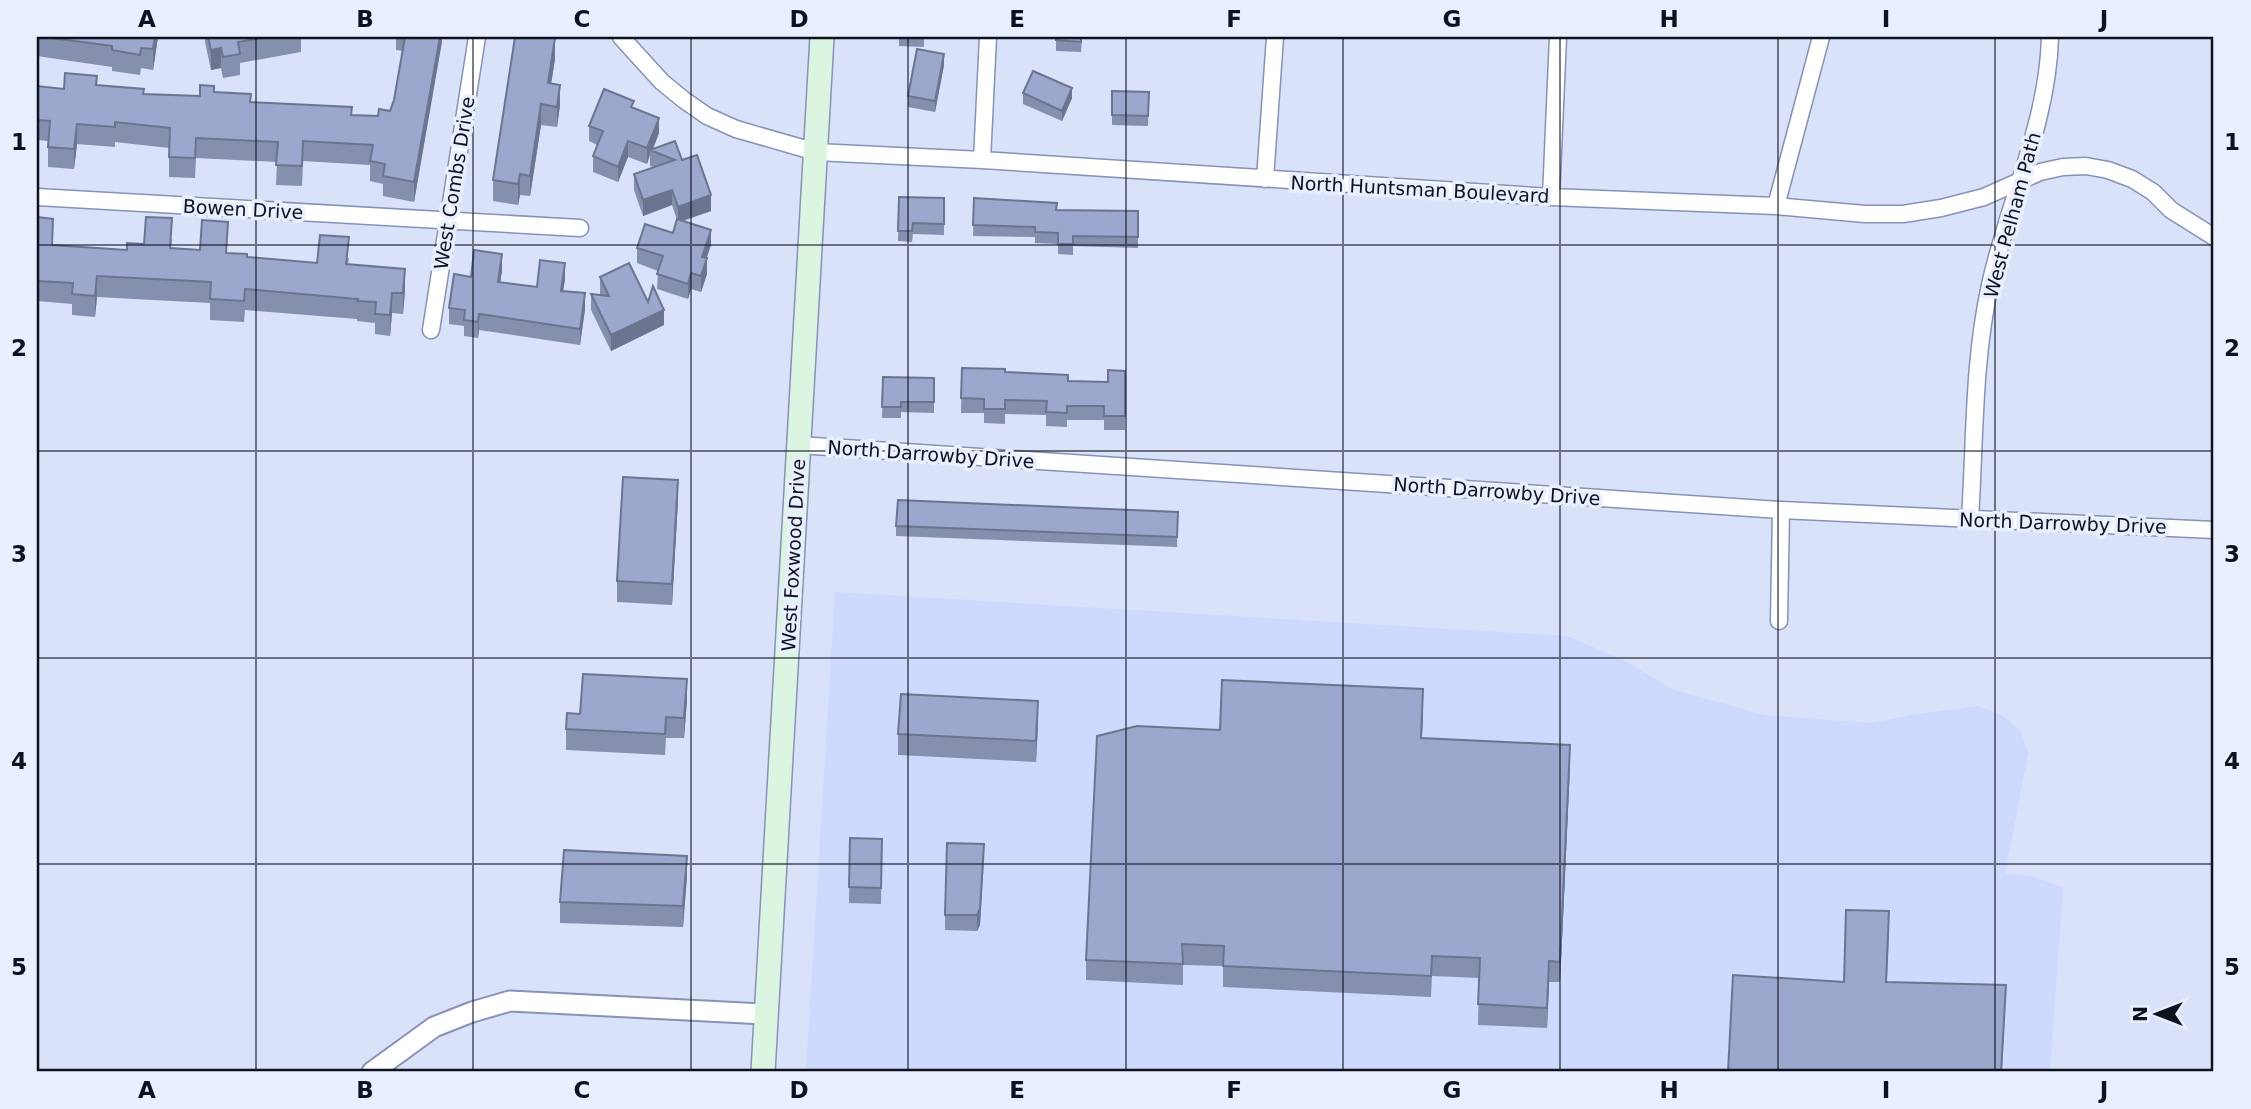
<svg xmlns="http://www.w3.org/2000/svg" width="2251" height="1109" font-family="'DejaVu Sans',sans-serif">
  <rect width="100%" height="100%" fill="#dae2f9"/>
  <path fill="#cdd9fe" d="M 835,592 L 1567,636 L 1625,661 L 1674,690 L 1764,715 L 1871,723 L 1911,715 L 1978,706 L 2003,716 L 2020,730 L 2028,753 L 2005,874 L 2030,876 L 2063,887 L 2050,1072 L 806,1072 Z"/>
  <g fill="none" stroke-linecap="round" stroke-linejoin="round">
    <defs>
      <path id="minor" d="M 621,37 L 662,82 L 684,100 L 707,116 L 736,129 L 816,152 L 982,160 L 1551,197 L 1776,206 L 1865,214 L 1903,214 L 1941,208 L 1984,197 L 2040,172 L 2063,167 L 2086,166 L 2108,170 L 2132,179 L 2153,192 L 2171,210 L 2214,237
        M 982,160 L 988,37
        M 1265,179 L 1275,37
        M 37,197 L 580,228
        M 1551,197 L 1558,37
        M 1776,206 L 1821,37
        M 431,330 L 477,37
        M 799,445 L 1781,510 L 2214,530
        M 1970,519 C 1975,441 1973,362 1990,285 C 2008,202 2048,123 2050,37
        M 1779,621 L 1781,510"/>
      <path id="tertiary" d="M 372,1072 L 434,1027 L 472,1012 L 510,1001 L 766,1014"/>
      <path id="secondary" d="M 763,1072 L 822,37"/>
    </defs>
    <use href="#minor" stroke="#8692b6" stroke-width="19"/>
    <use href="#tertiary" stroke="#8692b6" stroke-width="23"/>
    <use href="#secondary" stroke="#8692b6" stroke-width="26"/>
    <use href="#minor" stroke="#fff" stroke-width="16"/>
    <use href="#tertiary" stroke="#fff" stroke-width="19"/>
    <use href="#secondary" stroke="#dbf5e1" stroke-width="23"/>
  </g>
  <path fill="#8590af" d="M 37,37 L 158,37 L 153,70 L 141,68 L 140,75 L 112,71 L 112,67 L 37,56 Z
    M 205,37 L 301,37 L 301,52 L 240,63 L 240,75 L 223,78 L 221,68 L 211,70 L 205,42 Z
    M 396,37 L 442,37 L 414,202 L 383,196 L 383,184 L 370,181 L 370,165 L 303,161 L 302,186 L 276,185 L 277,162 L 196,158 L 195,178 L 169,177 L 169,148 L 115,142 L 115,147 L 77,144 L 74,169 L 48,167 L 48,141 L 37,140 L 37,86 L 64,89 L 97,85 L 144,94 L 200,96 L 214,92 L 251,102 L 352,115 L 378,116 L 390,111 L 394,100 L 403,51 L 396,50 Z
    M 899,37 L 924,37 L 924,47 L 899,46 Z
    M 1082,37 L 1081,52 L 1056,51 L 1056,40 Z
    M 555,59 L 551,83 L 560,105 L 557,127 L 541,125 L 530,196 L 520,195 L 518,205 L 493,201 L 493,180 Z
    M 944,65 L 935,112 L 908,107 L 908,96 Z
    M 1112,91 L 1149,92 L 1148,126 L 1112,125 Z
    M 1023,93 L 1072,98 L 1062,121 L 1023,104 Z
    M 634,108 L 659,133 L 653,149 L 682,160 L 711,211 L 683,221 L 711,245 L 706,258 L 707,274 L 701,292 L 691,289 L 688,299 L 657,289 L 658,271 L 637,263 L 637,248 L 673,233 L 677,220 L 672,205 L 643,216 L 634,190 L 634,174 L 654,167 L 650,166 L 650,154 L 647,164 L 628,157 L 618,182 L 593,172 L 593,156 L 597,145 L 589,141 L 589,126 Z
    M 899,197 L 944,198 L 944,235 L 913,234 L 912,242 L 898,241 Z
    M 974,198 L 1057,210 L 1138,211 L 1138,248 L 1073,246 L 1073,255 L 1058,254 L 1058,244 L 1035,243 L 1035,237 L 973,236 Z
    M 37,217 L 53,245 L 127,250 L 144,244 L 172,239 L 171,248 L 227,253 L 247,257 L 317,263 L 349,258 L 348,264 L 405,290 L 403,314 L 392,313 L 390,336 L 375,334 L 375,323 L 357,321 L 357,319 L 245,310 L 244,322 L 210,320 L 210,303 L 97,297 L 95,317 L 72,315 L 72,304 L 37,301 Z
    M 502,270 L 500,283 L 537,287 L 565,279 L 563,291 L 585,309 L 580,345 L 479,330 L 478,338 L 464,336 L 464,326 L 449,324 L 449,308 L 471,277 Z
    M 600,277 L 648,302 L 664,325 L 611,351 L 591,310 L 591,294 L 601,295 L 600,293 Z
    M 962,368 L 1005,372 L 1068,381 L 1108,382 L 1125,371 L 1125,430 L 1104,430 L 1104,420 L 1067,420 L 1067,427 L 1046,426 L 1046,415 L 1005,414 L 1005,424 L 984,423 L 984,413 L 961,413 Z
    M 883,377 L 934,378 L 934,413 L 901,412 L 901,418 L 882,418 Z
    M 678,500 L 672,605 L 617,602 L 617,581 Z
    M 1178,512 L 1177,547 L 896,536 L 896,526 Z
    M 687,700 L 684,738 L 666,738 L 665,755 L 566,750 L 566,729 L 580,714 Z
    M 1423,710 L 1422,738 L 1570,765 L 1560,982 L 1549,982 L 1547,1028 L 1478,1025 L 1479,978 L 1432,976 L 1431,997 L 1223,987 L 1223,966 L 1183,965 L 1183,985 L 1086,980 L 1086,960 L 1220,730 Z
    M 1038,722 L 1036,762 L 898,755 L 898,734 Z
    M 850,838 L 882,839 L 881,904 L 849,903 Z
    M 984,859 L 980,925 L 977,931 L 945,930 L 945,915 Z
    M 687,876 L 683,927 L 560,923 L 560,902 Z"/>
  <path fill="#6c758f" d="M 155,37 L 158,37 L 153,70 L 153,49 Z
    M 440,37 L 442,37 L 442,42 L 414,202 L 414,182 Z
    M 555,38 L 555,59 L 548,104 L 548,83 Z
    M 221,48 L 221,68 L 211,70 L 211,50 Z
    M 944,54 L 944,65 L 935,112 L 935,101 Z
    M 560,85 L 560,105 L 557,127 L 557,107 Z
    M 1072,88 L 1072,98 L 1062,121 L 1062,111 Z
    M 541,104 L 541,125 L 530,196 L 530,176 Z
    M 659,118 L 659,133 L 652,151 L 650,150 L 650,154 L 647,164 L 647,148 Z
    M 77,124 L 77,144 L 74,169 L 74,149 Z
    M 628,141 L 628,157 L 618,182 L 618,167 Z
    M 520,174 L 520,195 L 518,205 L 518,184 Z
    M 672,190 L 672,205 L 643,216 L 643,200 Z
    M 711,195 L 711,211 L 678,222 L 678,207 Z
    M 711,230 L 711,245 L 702,272 L 702,257 Z
    M 502,254 L 502,270 L 498,298 L 498,282 Z
    M 707,258 L 707,274 L 701,292 L 701,276 Z
    M 565,263 L 565,279 L 561,306 L 561,291 Z
    M 405,269 L 405,290 L 403,314 L 403,293 Z
    M 691,273 L 691,289 L 688,299 L 688,284 Z
    M 97,276 L 97,297 L 95,317 L 95,296 Z
    M 392,293 L 392,313 L 390,336 L 390,315 Z
    M 585,293 L 585,309 L 580,345 L 580,329 Z
    M 664,310 L 664,325 L 611,351 L 611,335 Z
    M 479,314 L 479,330 L 478,338 L 478,322 Z
    M 678,480 L 678,500 L 672,605 L 672,584 Z
    M 687,679 L 687,700 L 684,738 L 684,718 Z
    M 1423,689 L 1423,710 L 1421,759 L 1421,738 Z
    M 1038,701 L 1038,722 L 1036,762 L 1036,741 Z
    M 1570,745 L 1570,765 L 1560,982 L 1560,962 Z
    M 984,844 L 980,925 L 977,931 L 977,915 Z
    M 687,856 L 687,876 L 683,927 L 683,906 Z
    M 1889,911 L 1889,931 L 1886,1002 L 1886,982 Z
    M 1549,961 L 1549,982 L 1547,1028 L 1547,1008 Z
    M 2006,985 L 2002,1072 L 2001,1072 Z"/>
  <path fill="#9ba7cc" stroke="#6c758f" stroke-width="2" d="M 44,37 L 155,37 L 153,49 L 141,48 L 140,55 L 112,50 L 112,46 Z
    M 208,37 L 269,37 L 238,42 L 240,54 L 223,57 L 221,48 L 211,50 Z
    M 405,37 L 440,37 L 414,182 L 383,176 L 385,164 L 370,161 L 373,145 L 303,141 L 302,166 L 276,165 L 278,142 L 196,138 L 195,158 L 169,157 L 170,128 L 115,122 L 115,127 L 77,124 L 74,149 L 48,147 L 50,121 L 37,120 L 37,86 L 64,89 L 65,73 L 97,76 L 96,85 L 144,89 L 143,94 L 200,96 L 200,85 L 214,86 L 214,92 L 251,94 L 250,102 L 352,107 L 351,115 L 378,116 L 379,109 L 390,111 L 394,100 Z
    M 515,37 L 546,37 L 555,38 L 548,83 L 560,85 L 557,107 L 541,104 L 530,176 L 520,174 L 518,184 L 493,180 Z
    M 1056,37 L 1081,37 L 1081,42 L 1056,40 Z
    M 917,49 L 944,54 L 935,101 L 908,96 Z
    M 1033,71 L 1072,88 L 1062,111 L 1023,93 Z
    M 604,89 L 634,101 L 631,107 L 659,118 L 647,148 L 628,141 L 618,167 L 593,156 L 603,131 L 589,126 Z
    M 1112,91 L 1149,92 L 1148,116 L 1112,115 Z
    M 675,141 L 682,160 L 697,155 L 711,195 L 678,207 L 672,190 L 643,200 L 634,174 L 675,160 L 650,150 Z
    M 899,197 L 944,198 L 944,224 L 913,223 L 912,231 L 898,231 Z
    M 974,198 L 1057,203 L 1056,210 L 1138,211 L 1138,237 L 1073,236 L 1073,244 L 1058,244 L 1058,233 L 1035,232 L 1035,227 L 973,225 Z
    M 37,217 L 53,219 L 52,245 L 127,250 L 127,243 L 144,244 L 146,217 L 172,218 L 170,248 L 200,250 L 202,220 L 228,222 L 226,253 L 247,254 L 247,257 L 317,263 L 320,235 L 349,237 L 346,264 L 405,269 L 403,293 L 392,293 L 390,315 L 375,314 L 376,302 L 357,301 L 358,299 L 245,289 L 244,301 L 210,299 L 211,282 L 97,276 L 95,296 L 72,294 L 73,283 L 37,281 Z
    M 677,219 L 711,230 L 702,257 L 707,258 L 701,276 L 691,273 L 688,284 L 657,274 L 663,256 L 637,248 L 645,224 L 673,233 Z
    M 474,250 L 502,254 L 498,282 L 537,287 L 540,260 L 565,263 L 561,291 L 585,293 L 580,329 L 479,314 L 478,322 L 464,320 L 465,310 L 449,308 L 454,274 L 471,277 Z
    M 629,263 L 648,302 L 653,286 L 664,310 L 611,335 L 591,294 L 609,296 L 600,277 Z
    M 962,368 L 1005,369 L 1005,372 L 1068,375 L 1068,381 L 1108,382 L 1108,370 L 1125,371 L 1125,416 L 1104,416 L 1104,406 L 1067,406 L 1067,413 L 1046,412 L 1047,401 L 1005,400 L 1005,409 L 984,409 L 984,399 L 961,398 Z
    M 883,377 L 934,378 L 934,402 L 901,402 L 901,407 L 882,407 Z
    M 623,477 L 678,480 L 672,584 L 617,581 Z
    M 898,500 L 1178,512 L 1177,537 L 896,526 Z
    M 583,674 L 687,679 L 684,718 L 666,717 L 665,734 L 566,729 L 567,713 L 580,714 Z
    M 1222,680 L 1423,689 L 1421,738 L 1570,745 L 1560,962 L 1549,961 L 1547,1008 L 1478,1004 L 1480,958 L 1432,956 L 1431,976 L 1223,966 L 1224,946 L 1182,944 L 1183,964 L 1086,960 L 1097,736 L 1137,726 L 1220,730 Z
    M 901,694 L 1038,701 L 1036,741 L 898,734 Z
    M 850,838 L 882,839 L 881,888 L 849,887 Z
    M 947,843 L 984,844 L 980,909 L 977,915 L 945,915 Z
    M 564,850 L 687,856 L 683,906 L 560,902 Z
    M 1846,910 L 1889,911 L 1886,982 L 2006,985 L 2001,1072 L 1728,1072 L 1733,975 L 1844,982 Z"/>
  <path fill="none" stroke="#0e121f" stroke-width="2" stroke-opacity="0.55" d="M 256,37 L 256,1072M 473,37 L 473,1072M 691,37 L 691,1072M 908,37 L 908,1072M 1126,37 L 1126,1072M 1343,37 L 1343,1072M 1560,37 L 1560,1072M 1778,37 L 1778,1072M 1995,37 L 1995,1072M 37,245 L 2214,245M 37,451 L 2214,451M 37,658 L 2214,658M 37,864 L 2214,864"/>
  <g text-anchor="middle" stroke-width="7" stroke-linejoin="round" paint-order="stroke">
    <g font-size="19" fill="#0e121f" stroke="#eaefff">
      <text transform="translate(454 183) rotate(-81)" y="7">West Combs Drive</text>
      <text transform="translate(1420 189) rotate(3)" y="7">North Huntsman Boulevard</text>
      <text transform="translate(243 209) rotate(3)" y="7">Bowen Drive</text>
      <text transform="translate(2012 215) rotate(-75)" y="7">West Pelham Path</text>
      <text transform="translate(931 454) rotate(4)" y="7">North Darrowby Drive</text>
      <text transform="translate(1497 491) rotate(4)" y="7">North Darrowby Drive</text>
      <text transform="translate(2063 523) rotate(2)" y="7">North Darrowby Drive</text>
      <text transform="translate(793 555) rotate(-87)" y="7">West Foxwood Drive</text>
    </g>
  </g>
  <rect width="2251" height="1109" fill="none" stroke="#eaefff" stroke-width="77"/>
  <g transform="translate(2157 1014) rotate(270)" stroke="#eaefff" stroke-width="5" paint-order="stroke">
  <path d="M0-5L12 26L0 18L-12 26Z" fill="#0e121f"/>
  <text y="-10" font-size="19" font-weight="bold" text-anchor="middle" fill="#0e121f">N</text>
  </g>
  <rect x="38" y="38" width="2174" height="1032" fill="none" stroke="#0e121f" stroke-width="2.5"/>
  <g font-size="23" text-anchor="middle" font-weight="bold" fill="#0e121f">
    <text x="147" y="27">A</text>
    <text x="365" y="27">B</text>
    <text x="582" y="27">C</text>
    <text x="799" y="27">D</text>
    <text x="1017" y="27">E</text>
    <text x="1234" y="27">F</text>
    <text x="1452" y="27">G</text>
    <text x="1669" y="27">H</text>
    <text x="1886" y="27">I</text>
    <text x="2104" y="27">J</text>
    <text x="19" y="150">1</text>
    <text x="2232" y="150">1</text>
    <text x="19" y="356">2</text>
    <text x="2232" y="356">2</text>
    <text x="19" y="562">3</text>
    <text x="2232" y="562">3</text>
    <text x="19" y="769">4</text>
    <text x="2232" y="769">4</text>
    <text x="19" y="975">5</text>
    <text x="2232" y="975">5</text>
    <text x="147" y="1098">A</text>
    <text x="365" y="1098">B</text>
    <text x="582" y="1098">C</text>
    <text x="799" y="1098">D</text>
    <text x="1017" y="1098">E</text>
    <text x="1234" y="1098">F</text>
    <text x="1452" y="1098">G</text>
    <text x="1669" y="1098">H</text>
    <text x="1886" y="1098">I</text>
    <text x="2104" y="1098">J</text>
  </g>
</svg>
